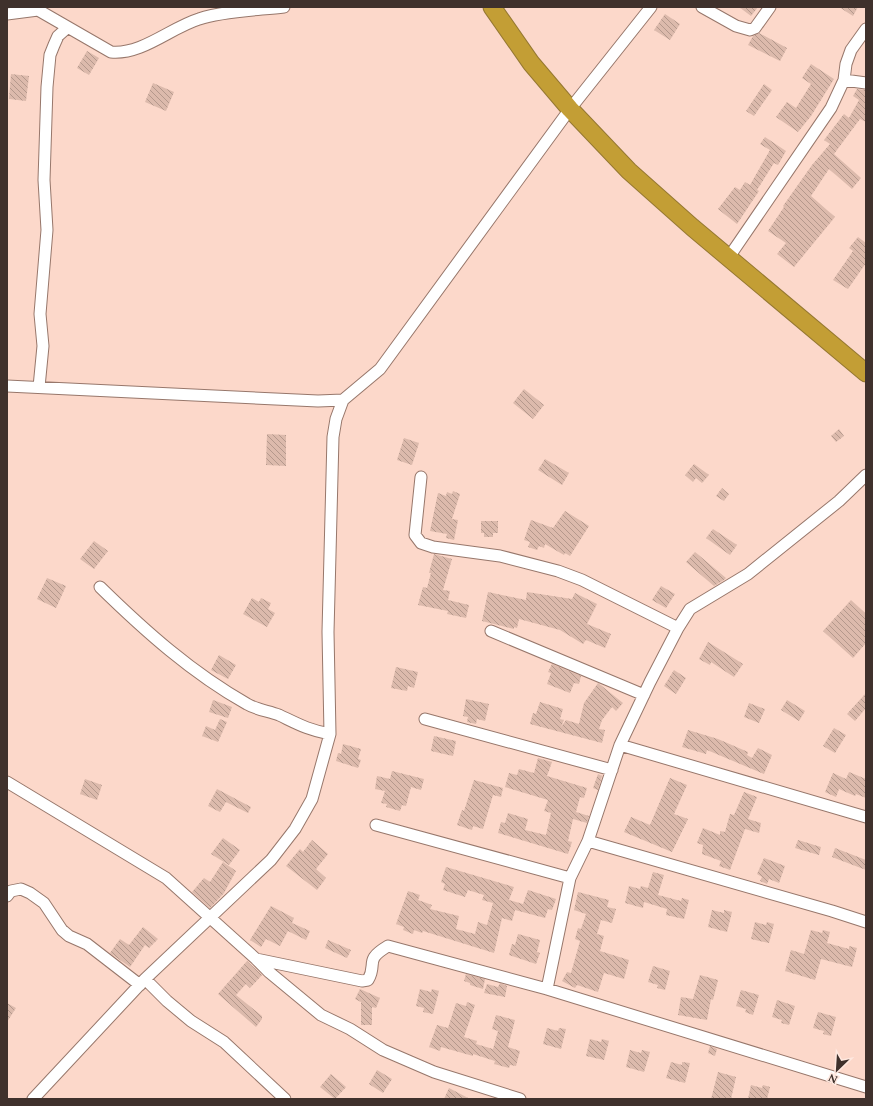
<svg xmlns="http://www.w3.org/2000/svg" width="873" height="1106" font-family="Spectral,serif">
  <defs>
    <pattern id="building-back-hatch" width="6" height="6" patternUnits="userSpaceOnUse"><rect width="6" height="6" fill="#dcbaac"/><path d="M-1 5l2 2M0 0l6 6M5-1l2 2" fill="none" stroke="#b4988c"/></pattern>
  </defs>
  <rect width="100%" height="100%" fill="#fcd8ca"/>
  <path fill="url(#building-back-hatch)" d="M 739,7 L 758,7 L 751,16 Z
    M 839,7 L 858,7 L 853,16 Z
    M 665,14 L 680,24 L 670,40 L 654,30 Z
    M 759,33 L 787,48 L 780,61 L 748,45 L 753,36 Z
    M 87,51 L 99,58 L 89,75 L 77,68 Z
    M 811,64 L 834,79 L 811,116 L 798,132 L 776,117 L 787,102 L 796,108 L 811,84 L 802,78 Z
    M 11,74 L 29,76 L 26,101 L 9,99 Z
    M 153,83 L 174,92 L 166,111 L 145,102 Z
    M 764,84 L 772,90 L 754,116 L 746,111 Z
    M 857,89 L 866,90 L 866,122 L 860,119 L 834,154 L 861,178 L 852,189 L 829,169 L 811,196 L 835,217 L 794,267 L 777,254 L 786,243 L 768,231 L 784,207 L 783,206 L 812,165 L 830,144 L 824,140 L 844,114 L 849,118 L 859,100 L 853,96 Z
    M 765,137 L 786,151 L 778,165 L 774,163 L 757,190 L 759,191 L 737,224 L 718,209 L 735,187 L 740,190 L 745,182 L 750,185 L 770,150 L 760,144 Z
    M 858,237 L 866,243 L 866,263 L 848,289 L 833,280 L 853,251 L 849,248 Z
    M 524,389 L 544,405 L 533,419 L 513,403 Z
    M 839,429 L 844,436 L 836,442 L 831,436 Z
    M 267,434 L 286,435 L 286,466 L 266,465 Z
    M 404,438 L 419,443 L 412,465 L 397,460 Z
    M 545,459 L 569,473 L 562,485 L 538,470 Z
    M 694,464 L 709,475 L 702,483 L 696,478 L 693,482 L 685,475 Z
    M 722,488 L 729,494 L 724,501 L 716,496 Z
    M 453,491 L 460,494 L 452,519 L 458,520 L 454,540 L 446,538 L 447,534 L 430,531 L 438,493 L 446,496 L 447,492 L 452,494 Z
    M 565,511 L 589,526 L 570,556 L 565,553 L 564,555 L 545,544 L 544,548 L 539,546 L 537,550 L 528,547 L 530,542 L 524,540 L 531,520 L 553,528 Z
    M 481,521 L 498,521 L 498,533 L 493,533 L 493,537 L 484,537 L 484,533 L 481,533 Z
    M 713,529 L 737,545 L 730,555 L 706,538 Z
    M 94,541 L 108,551 L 94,569 L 80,559 Z
    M 695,552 L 726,578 L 724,580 L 714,586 L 686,562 Z
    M 434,554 L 452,559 L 443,590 L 450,591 L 448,600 L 469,605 L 466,618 L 447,614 L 448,611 L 418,605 L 423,587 L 427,588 L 431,573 L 429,573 Z
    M 47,578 L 66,586 L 56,608 L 37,599 Z
    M 661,586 L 675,594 L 666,608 L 652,600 Z
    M 488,592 L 526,600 L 527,592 L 572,599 L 575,593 L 597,604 L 587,624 L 611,634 L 605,648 L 586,640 L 583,644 L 560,630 L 519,619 L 517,628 L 514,627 L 514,629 L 482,621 Z
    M 252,598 L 259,602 L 261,598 L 271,603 L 268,609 L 275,613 L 267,627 L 243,614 Z
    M 851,600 L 866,614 L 866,643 L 853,658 L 823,631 Z
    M 708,642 L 743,664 L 734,677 L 711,662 L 710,665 L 699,659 Z
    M 219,655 L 236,665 L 228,679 L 211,670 Z
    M 552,664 L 581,676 L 579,684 L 574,683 L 570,693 L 547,684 L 551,673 L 548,672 Z
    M 396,667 L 418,672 L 414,688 L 408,686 L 407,691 L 391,688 Z
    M 674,670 L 686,678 L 676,694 L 664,686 Z
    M 598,683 L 623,703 L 616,711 L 612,707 L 602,720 L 599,729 L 605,730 L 602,743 L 530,724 L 533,713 L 536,714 L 540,702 L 563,709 L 560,719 L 564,720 L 561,727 L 566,720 L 579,724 L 584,703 Z
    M 866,693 L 866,708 L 855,721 L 847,714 Z
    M 466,699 L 489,704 L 485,721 L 477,719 L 476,724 L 467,722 L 468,717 L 463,716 Z
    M 213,700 L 232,707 L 228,718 L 209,712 Z
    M 787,700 L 805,711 L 799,721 L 781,710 Z
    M 749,703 L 765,709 L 759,723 L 744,717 Z
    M 220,719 L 227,722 L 218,742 L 202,736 L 206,726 L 215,730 Z
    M 834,728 L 846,735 L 835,753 L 823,746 Z
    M 688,730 L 718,739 L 748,752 L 747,755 L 752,758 L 758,748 L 772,755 L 764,774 L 707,750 L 706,754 L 682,747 Z
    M 434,736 L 456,741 L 453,756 L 431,751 Z
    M 343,744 L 361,749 L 358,759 L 361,760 L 358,768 L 336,761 L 338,753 L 341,754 Z
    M 538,758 L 552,762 L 547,776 L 587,788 L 584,798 L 580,797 L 576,812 L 589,816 L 587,823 L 573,819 L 568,841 L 572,842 L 568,854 L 498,833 L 501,822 L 505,823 L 508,813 L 528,819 L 525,830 L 546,835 L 551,813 L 544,811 L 548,800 L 505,787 L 509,773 L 517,775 L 519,769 L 534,773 Z
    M 392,771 L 424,779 L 421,790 L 411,787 L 406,806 L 402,805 L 400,811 L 386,807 L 387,804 L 381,803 L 385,791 L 375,789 L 377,776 L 390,779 Z
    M 849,772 L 866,779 L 866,798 L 856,794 L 855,796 L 839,789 L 836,797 L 825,792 L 833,773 L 846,779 Z
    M 598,774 L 602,776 L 598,790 L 593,788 Z
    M 670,778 L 687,785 L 674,814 L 688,819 L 672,852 L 624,832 L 631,817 L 650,825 Z
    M 85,779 L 102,785 L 97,800 L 80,794 Z
    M 474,780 L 503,788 L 501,797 L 493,795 L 483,829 L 473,826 L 472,830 L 457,825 L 462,810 L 464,811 Z
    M 217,789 L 251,807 L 248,813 L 226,802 L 220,812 L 208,806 Z
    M 744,792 L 757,797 L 748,819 L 761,823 L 759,833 L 745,829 L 730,870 L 719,866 L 721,861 L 702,854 L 703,845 L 697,843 L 703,828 L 720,835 L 720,831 L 725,832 L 730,814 L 734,815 Z
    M 223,838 L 240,850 L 229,865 L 211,854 Z
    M 312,840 L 328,854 L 316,869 L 326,878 L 317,890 L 286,866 L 300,849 L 303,852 Z
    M 798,840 L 821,847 L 819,855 L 795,848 Z
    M 835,848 L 866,860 L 866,870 L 832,857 Z
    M 764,858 L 785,866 L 779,883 L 769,879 L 767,884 L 760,881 L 762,877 L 757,874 Z
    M 223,862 L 236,871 L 224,893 L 210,908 L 192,892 L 204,878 L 210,882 Z
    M 446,867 L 514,887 L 509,900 L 523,904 L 528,890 L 556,899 L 552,910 L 548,909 L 545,918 L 515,910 L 512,921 L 502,918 L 494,953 L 423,931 L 422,933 L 414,930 L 413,934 L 403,930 L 404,927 L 396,924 L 408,891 L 420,895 L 418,900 L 432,905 L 430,909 L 459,916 L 456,929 L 475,934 L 478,922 L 487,925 L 493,903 L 482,900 L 484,895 L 468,890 L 465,897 L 443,890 L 445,884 L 441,882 Z
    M 653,872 L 664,875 L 658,895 L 681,901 L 682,898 L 689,900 L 684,919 L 666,915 L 667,909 L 644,902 L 643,908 L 625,903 L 629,886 L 640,889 L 641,886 L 648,888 Z
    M 578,892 L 609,900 L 607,907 L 616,909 L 612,923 L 601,920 L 597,934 L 604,936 L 600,951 L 629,960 L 624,979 L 604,973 L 598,992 L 577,985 L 575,988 L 562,981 L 567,972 L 571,973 L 580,941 L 575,939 L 578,928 L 581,929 L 586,914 L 574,910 Z
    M 271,906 L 294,918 L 292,923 L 310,931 L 306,940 L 288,931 L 280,946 L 266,939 L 261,947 L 250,940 Z
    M 712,910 L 724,913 L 724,910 L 732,912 L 727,932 L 708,927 Z
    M 755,922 L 766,925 L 767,922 L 774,924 L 769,943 L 751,939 Z
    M 143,927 L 158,939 L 149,948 L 145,945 L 130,967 L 110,953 L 120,939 L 129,945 Z
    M 811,930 L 822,933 L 823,930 L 830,932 L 827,943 L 849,949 L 849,946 L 857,948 L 852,967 L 821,959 L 815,980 L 785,971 L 791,950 L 804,954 Z
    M 518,934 L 540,940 L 537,952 L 540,953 L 536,964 L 509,955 L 512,944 L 515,945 Z
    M 328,940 L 351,950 L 347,958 L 325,948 Z
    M 247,961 L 262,975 L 250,988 L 246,984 L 236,995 L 262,1016 L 262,1019 L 256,1027 L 218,994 Z
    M 653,966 L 670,971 L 665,990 L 657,988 L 658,985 L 648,982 Z
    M 466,974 L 485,979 L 483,989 L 470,985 L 470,983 L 464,981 Z
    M 700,975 L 718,980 L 713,1000 L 711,999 L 707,1020 L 678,1015 L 681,997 L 693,999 Z
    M 500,983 L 507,986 L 505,997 L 484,993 L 487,984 L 498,987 Z
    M 360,989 L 380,998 L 376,1008 L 372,1007 L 372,1025 L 361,1025 L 361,1002 L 355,999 Z
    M 420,989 L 431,992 L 432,989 L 439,991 L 433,1014 L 423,1012 L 424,1008 L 416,1006 Z
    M 741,990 L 759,995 L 753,1015 L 745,1012 L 746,1009 L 736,1006 Z
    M 777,1000 L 795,1006 L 789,1025 L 781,1023 L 782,1020 L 772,1017 Z
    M 467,1002 L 475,1005 L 464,1037 L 477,1041 L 476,1044 L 493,1049 L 498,1031 L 492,1029 L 496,1015 L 515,1020 L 508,1047 L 520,1051 L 516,1066 L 510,1065 L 509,1068 L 494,1064 L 495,1061 L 473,1054 L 473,1056 L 441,1047 L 440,1051 L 429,1047 L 437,1025 L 448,1028 L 456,1003 L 466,1006 Z
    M 7,1003 L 16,1008 L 7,1022 Z
    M 818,1012 L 836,1017 L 831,1036 L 823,1034 L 824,1031 L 813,1028 Z
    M 547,1028 L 558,1031 L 559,1028 L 566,1029 L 561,1049 L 543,1044 Z
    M 590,1039 L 601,1042 L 602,1039 L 609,1041 L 604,1060 L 586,1056 Z
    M 710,1046 L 717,1049 L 715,1056 L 708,1053 Z
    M 630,1050 L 641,1053 L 642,1050 L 650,1052 L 644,1072 L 626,1067 Z
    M 671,1062 L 682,1065 L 682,1062 L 690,1063 L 685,1083 L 666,1078 Z
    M 377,1070 L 392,1079 L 383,1093 L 369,1084 Z
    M 718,1072 L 736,1077 L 731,1099 L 711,1099 Z
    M 331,1074 L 346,1087 L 335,1099 L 320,1087 Z
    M 751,1085 L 762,1088 L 763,1085 L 770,1087 L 767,1099 L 748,1099 Z
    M 449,1088 L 470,1099 L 444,1099 Z"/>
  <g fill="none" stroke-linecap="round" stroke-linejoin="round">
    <defs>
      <path id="minor" d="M 702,7 L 736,26 L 750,30 L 755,28 L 770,7
        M 7,14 L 38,10 L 111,52 C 142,55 170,28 199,19 C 222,11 258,10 284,7
        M 844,80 L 866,83
        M 729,257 L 831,108 L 844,80 L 846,64 L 851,50 L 866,29
        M 7,386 L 318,401 L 343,400 L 380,369 L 570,109 L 651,7
        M 39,387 L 43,346 L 40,314 L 47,230 L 44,180 L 47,87 L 50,55 L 54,45 L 58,36 L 67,28
        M 866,475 L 839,501 L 748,574 L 690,609 L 678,628 L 650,682 L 620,745 L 588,841 L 832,911 L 866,922
        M 421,477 L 415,535 L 421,543 L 433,547 L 500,556 L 558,571 L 582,580 L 678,628
        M 100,587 C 145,631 192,673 247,704 C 257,710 269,711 279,715 C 298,724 308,730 330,734
        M 491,631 L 644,695
        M 425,719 L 612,770
        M 620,745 L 866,817
        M 7,782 L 166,878 L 256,959 L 269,972 L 321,1015 L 350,1029 L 383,1050 L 434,1072 L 520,1099
        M 376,825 L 570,878
        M 7,896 L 11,891 L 21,889 L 30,893 L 44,903 L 62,930 L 69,936 L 87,944 L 140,985
        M 256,959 L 362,981 L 368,980 C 378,963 363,961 388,946 L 547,989 L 866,1087
        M 145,979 L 167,1001 L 191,1021 L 224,1042 L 285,1099
        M 547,989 L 570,878 L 588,841
        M 33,1099 L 145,979 L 271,860 L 295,829 L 312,799 L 330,734 L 328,632 L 333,437 L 336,419 L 343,400"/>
      <path id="highway" d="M 492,7 L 531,63 L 570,109 L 629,171 L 692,227 L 866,373"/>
    </defs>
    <use href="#minor" stroke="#97776b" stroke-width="13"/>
    <use href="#highway" stroke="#957832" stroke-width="19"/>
    <use href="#minor" stroke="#fff" stroke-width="11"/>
    <use href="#highway" stroke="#c39e35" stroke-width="17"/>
  </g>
  <rect width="873" height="1106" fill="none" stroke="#3f312c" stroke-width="16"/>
  <g transform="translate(837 1070) rotate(205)" stroke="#ffe9e0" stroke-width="3" paint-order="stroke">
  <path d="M0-3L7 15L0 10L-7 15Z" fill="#3f312c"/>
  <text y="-6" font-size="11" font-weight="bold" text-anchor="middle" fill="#3f312c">N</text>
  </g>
</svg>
